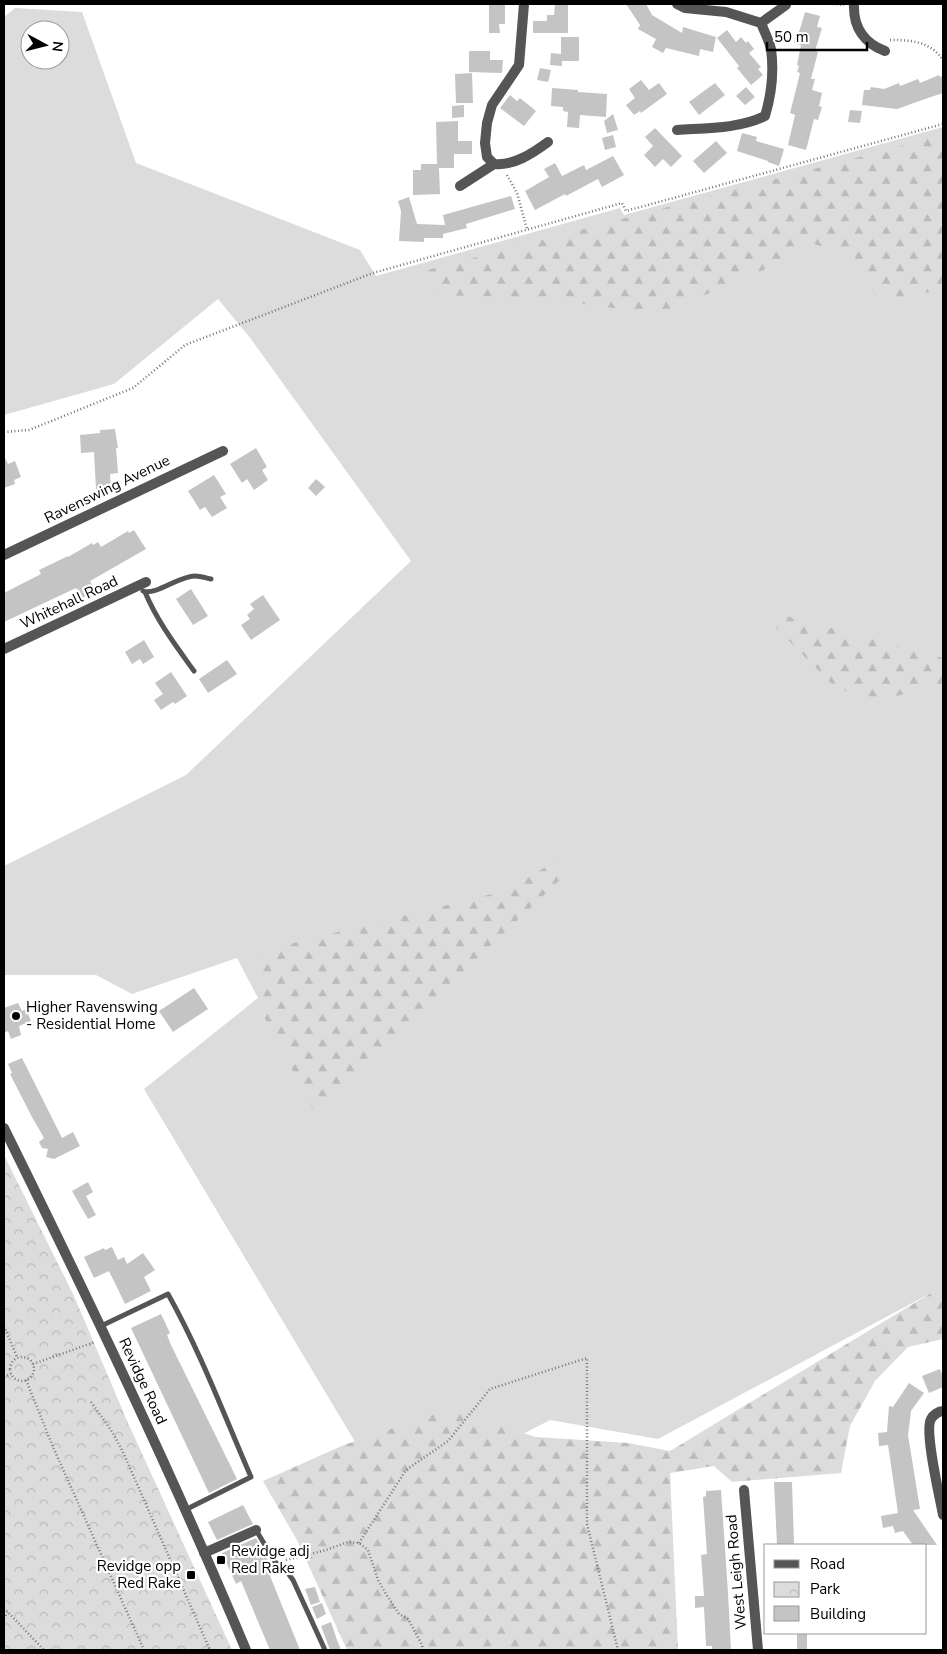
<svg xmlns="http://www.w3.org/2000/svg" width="947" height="1654" font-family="'Nunito Sans',sans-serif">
  <defs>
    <pattern id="forest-firs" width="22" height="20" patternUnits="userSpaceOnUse" patternTransform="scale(1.25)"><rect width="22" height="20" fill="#dcdcdc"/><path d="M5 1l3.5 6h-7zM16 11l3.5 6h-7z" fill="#bbb"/></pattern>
    <pattern id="park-crowns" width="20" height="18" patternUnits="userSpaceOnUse" patternTransform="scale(1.25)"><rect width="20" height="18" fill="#dcdcdc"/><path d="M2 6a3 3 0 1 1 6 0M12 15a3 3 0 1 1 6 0" fill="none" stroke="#bbb"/></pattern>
  </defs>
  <rect width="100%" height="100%" fill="#fff"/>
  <path fill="#dcdcdc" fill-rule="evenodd" d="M 15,8 L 82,12 L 136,163 L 360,250 L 376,276 L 620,208 L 624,215 L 943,127 L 943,1289 L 931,1293 L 658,1439 L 550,1420 L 391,1502 L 144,1089 L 258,998 L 237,958 L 132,994 L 96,975 L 4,975 L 4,866 L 186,775 L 411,561 L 251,339 L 218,299 L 114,384 L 4,415 L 4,17 ZM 30,30 L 60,30 L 60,60 L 30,60 Z"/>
  <path fill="url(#forest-firs)" d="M 943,135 L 943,289 L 881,303 L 851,254 L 810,243 L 768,268 L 660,314 L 536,298 L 438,295 L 416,273 Z
    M 775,613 L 943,658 L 943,684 L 869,703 L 832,684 L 776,628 Z
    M 560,858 L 567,873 L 315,1113 L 261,1011 L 257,952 L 508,890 Z
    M 943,1289 L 943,1339 L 908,1347 L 875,1381 L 850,1426 L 841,1473 L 732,1482 L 714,1466 L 670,1473 L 678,1650 L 347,1650 L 298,1542 L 263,1481 L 344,1445 L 446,1410 L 536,1437 L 628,1443 L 670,1451 L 931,1293 Z"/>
  <path fill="url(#park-crowns)" d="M 4,1155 L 74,1296 L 128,1423 L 232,1650 L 4,1650 Z"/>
  <path fill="#c4c4c4" d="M 489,4 L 505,4 L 505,24 L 499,24 L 500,33 L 489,33 Z
    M 555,4 L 568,4 L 568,33 L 533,33 L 533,21 L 547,21 L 547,15 L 554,15 Z
    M 626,4 L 646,4 L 652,15 L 682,33 L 683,27 L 716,37 L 713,52 L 700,49 L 699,56 L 666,48 L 663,53 L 652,47 L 656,39 L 638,29 L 640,25 Z
    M 805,12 L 820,16 L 817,27 L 822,28 L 815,51 L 818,52 L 811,79 L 815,79 L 812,90 L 822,93 L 819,106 L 822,107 L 818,120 L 814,119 L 806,150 L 788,145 L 795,115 L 790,113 L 800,73 L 797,72 L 799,66 L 797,65 L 801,45 L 794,43 L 796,33 L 798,34 L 800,29 Z
    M 727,30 L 736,42 L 741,37 L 746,43 L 748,41 L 754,49 L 749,53 L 761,67 L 758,69 L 763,75 L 751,85 L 737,68 L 739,66 L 717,38 Z
    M 561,37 L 579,37 L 579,61 L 562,61 L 562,66 L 550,65 L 551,53 L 561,54 Z
    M 469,51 L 490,51 L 490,60 L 503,60 L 502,73 L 469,72 Z
    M 540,68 L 551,70 L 548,82 L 537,80 Z
    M 472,73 L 473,103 L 456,103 L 455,74 Z
    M 939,75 L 940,77 L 943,76 L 943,93 L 928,98 L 897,109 L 862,105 L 864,90 L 870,90 L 871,87 L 884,89 L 899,83 L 900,86 L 918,79 L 920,83 Z
    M 641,80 L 649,90 L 659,83 L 667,94 L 641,113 L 640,111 L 634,115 L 626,105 L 635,98 L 629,89 Z
    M 715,83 L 725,95 L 699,115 L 689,102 Z
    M 746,87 L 755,97 L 745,105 L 736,96 Z
    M 552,88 L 578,90 L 578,92 L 607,94 L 606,117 L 580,115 L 579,128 L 567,127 L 568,112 L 563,111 L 563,107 L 551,106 Z
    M 510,95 L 517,101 L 520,98 L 536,111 L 524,126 L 500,108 Z
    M 464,105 L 464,117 L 452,118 L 452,106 Z
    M 850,110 L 862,111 L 860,123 L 848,122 Z
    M 613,114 L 618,130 L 607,133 L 604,121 Z
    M 458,121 L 458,141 L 472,141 L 472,154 L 454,154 L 454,168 L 439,168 L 440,194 L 413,195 L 413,170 L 421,170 L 421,164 L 437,164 L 436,122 Z
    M 655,128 L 682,156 L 671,167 L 663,159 L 655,167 L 644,155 L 653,146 L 645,137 Z
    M 742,133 L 757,137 L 756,141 L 784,149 L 779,166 L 768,162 L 768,161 L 737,151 Z
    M 613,135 L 616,147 L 605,150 L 602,138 Z
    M 716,141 L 727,153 L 704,173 L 693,161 Z
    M 613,156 L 624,175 L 602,187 L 598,179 L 566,196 L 565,194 L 535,210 L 525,191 L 549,177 L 544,169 L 555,163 L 562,176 L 584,165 L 586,170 Z
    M 511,196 L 515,209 L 466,224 L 467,228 L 443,234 L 443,238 L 424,238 L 424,242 L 399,241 L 401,211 L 398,201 L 409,197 L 417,224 L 445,225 L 443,215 Z
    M 115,429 L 118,448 L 116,448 L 118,473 L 110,474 L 111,488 L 96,489 L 94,452 L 81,453 L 80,435 L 100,433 L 100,430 Z
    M 256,448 L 267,467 L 262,470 L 268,480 L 254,490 L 247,479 L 242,483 L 230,464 Z
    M 4,456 L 8,464 L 15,461 L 21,477 L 14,480 L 15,484 L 4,488 Z
    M 214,475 L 226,494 L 220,497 L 227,508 L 212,517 L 205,507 L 200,510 L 188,491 Z
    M 316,479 L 325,487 L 316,496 L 308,488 Z
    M 134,530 L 146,549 L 90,581 L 95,590 L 82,598 L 76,588 L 4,622 L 4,593 L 41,574 L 39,570 L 68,556 L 68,557 L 92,543 L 93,545 L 98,542 L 101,547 L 128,531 L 129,533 Z
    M 191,589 L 208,616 L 193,625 L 176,599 Z
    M 263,595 L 280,620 L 251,640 L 241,625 L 250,619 L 247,615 L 254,609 L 250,604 Z
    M 144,640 L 154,657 L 143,664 L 140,659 L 132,664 L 125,652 Z
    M 227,660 L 237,674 L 208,693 L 199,679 Z
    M 171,672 L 187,696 L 175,704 L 173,702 L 161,710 L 154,700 L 163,694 L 155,683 Z
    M 194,988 L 208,1009 L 173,1032 L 159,1011 Z
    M 18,1003 L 22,1011 L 26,1009 L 31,1021 L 19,1026 L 21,1035 L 11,1039 L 8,1031 L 4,1033 L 4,1008 Z
    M 22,1058 L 62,1138 L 73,1132 L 80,1146 L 54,1159 L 46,1157 L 48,1149 L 42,1148 L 39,1142 L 44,1138 L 32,1117 L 10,1074 L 12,1073 L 8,1064 Z
    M 88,1182 L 93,1192 L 86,1196 L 96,1215 L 88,1219 L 72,1191 Z
    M 112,1247 L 118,1260 L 124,1257 L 127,1264 L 143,1253 L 155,1270 L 144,1277 L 151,1291 L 125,1304 L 109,1271 L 94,1278 L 84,1257 L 104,1248 L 105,1250 Z
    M 161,1314 L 170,1333 L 167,1335 L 171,1345 L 237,1479 L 209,1493 L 131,1328 Z
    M 940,1369 L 943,1377 L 943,1387 L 929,1393 L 922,1376 Z
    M 909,1383 L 924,1393 L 911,1411 L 908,1435 L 920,1509 L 913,1510 L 937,1545 L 913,1545 L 903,1531 L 895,1533 L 893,1526 L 883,1528 L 881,1516 L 898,1513 L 888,1445 L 879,1446 L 878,1433 L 887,1432 L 889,1406 L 893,1407 Z
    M 774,1482 L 792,1482 L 794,1545 L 777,1545 Z
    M 721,1490 L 728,1593 L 731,1650 L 712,1650 L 712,1646 L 706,1646 L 704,1607 L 695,1608 L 695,1596 L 704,1596 L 701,1555 L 707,1554 L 703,1497 L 706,1496 L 706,1491 Z
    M 243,1505 L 253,1524 L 217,1540 L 208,1522 Z
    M 256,1538 L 270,1564 L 266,1566 L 300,1650 L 270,1650 L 241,1581 L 236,1584 L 222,1553 Z
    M 315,1587 L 320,1602 L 311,1605 L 305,1589 Z
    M 322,1603 L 326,1614 L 317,1619 L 312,1607 Z
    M 331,1622 L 337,1640 L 341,1650 L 330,1650 L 321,1626 Z
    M 797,1633 L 807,1633 L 807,1650 L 797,1650 Z"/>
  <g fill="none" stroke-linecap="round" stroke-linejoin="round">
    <path stroke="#777" stroke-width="2.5" stroke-dasharray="1 2.5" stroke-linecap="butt" d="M 833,4 L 844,5
      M 890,40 C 911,40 930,41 943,60
      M 507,175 L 517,193 L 527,229
      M 4,432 L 29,430 L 133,388 L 185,345 L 373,273 L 622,203 L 626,211 L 943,124
      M 4,1326 L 17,1357
      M10 1369a12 12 0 1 1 24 0a12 12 0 1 1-24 0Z
      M 33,1364 L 95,1342
      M 4,1377 L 11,1374
      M 26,1380 L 53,1447 L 144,1650
      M 91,1402 L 111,1430 L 122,1450 L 210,1650
      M 359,1543 L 406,1470 L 448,1441 L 490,1389 L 587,1358 L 587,1524 L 618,1650
      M 286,1560 L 326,1550 L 348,1542 L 359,1543 L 368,1550 L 378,1580 L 386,1594 L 399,1614 L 408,1619 L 422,1645 L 423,1650
      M 4,1608 L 44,1650
      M 4,1619 L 7,1612"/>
    <path stroke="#555" stroke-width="5" d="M 143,591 C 156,596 178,576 195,576 C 200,576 206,578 211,579
      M 145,592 C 157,621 176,646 194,671
      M 101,1326 L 168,1294 C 201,1353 224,1415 251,1477 L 185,1510
      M 256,1530 L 275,1562 L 285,1569 L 293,1580 L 325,1650"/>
    <path stroke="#555" stroke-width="10" d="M 524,4 L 519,65 L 492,105 L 487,123 L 485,143 L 487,157 L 494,164 C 514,166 533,153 548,142
      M 854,4 C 853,27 864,43 885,51
      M 761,23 L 786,5
      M 677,130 C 706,128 738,129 765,116 C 771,96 774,71 771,49 C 769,40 764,31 761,23 L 726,12 L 685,8 L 677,4
      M 460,186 L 494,164
      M 4,555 L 223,451
      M 4,649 L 146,582
      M 4,1128 C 89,1300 172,1473 246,1650
      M 943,1411 C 939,1411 933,1415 931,1419 C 924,1431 940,1498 943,1515
      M 744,1490 L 758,1650
      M 204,1553 L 256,1530"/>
  </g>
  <g fill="#000" stroke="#fff" stroke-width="2">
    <circle cx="16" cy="1016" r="5"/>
    <rect x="216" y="1555" width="10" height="10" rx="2.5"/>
    <rect x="186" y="1570" width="10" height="10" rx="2.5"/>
  </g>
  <g text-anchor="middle" stroke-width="4.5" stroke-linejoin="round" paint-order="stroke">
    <g font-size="15" fill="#000" stroke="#fff">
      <text transform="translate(107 489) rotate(-26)" y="5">Ravenswing Avenue</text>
      <text transform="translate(69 602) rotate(-25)" y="5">Whitehall Road</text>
      <text transform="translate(143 1381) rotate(65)" y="5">Revidge Road</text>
      <text transform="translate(736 1572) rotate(-95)" y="5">West Leigh Road</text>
    </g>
    <g font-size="15" fill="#000" stroke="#fff" text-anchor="start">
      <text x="26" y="1012">Higher Ravenswing<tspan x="26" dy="17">- Residential Home</tspan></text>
      <text x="231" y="1556">Revidge adj<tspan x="231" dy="17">Red Rake</tspan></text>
      <text x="181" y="1571" text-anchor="end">Revidge opp<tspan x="181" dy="17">Red Rake</tspan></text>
    </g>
  </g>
  <rect width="947" height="1654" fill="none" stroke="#000000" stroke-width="10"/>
  <rect x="764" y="1544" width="162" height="90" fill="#ffffff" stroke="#999999"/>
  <rect x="774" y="1560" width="25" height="8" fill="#555555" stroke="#999999"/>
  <text x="810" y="1569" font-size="15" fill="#000000">Road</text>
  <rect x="774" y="1582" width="25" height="15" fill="url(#park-crowns)" stroke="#999999"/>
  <text x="810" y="1594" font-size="15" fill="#000000">Park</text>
  <rect x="774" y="1606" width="25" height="15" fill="#c4c4c4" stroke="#999999"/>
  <text x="810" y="1619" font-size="15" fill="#000000">Building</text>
  <g transform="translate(45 45) rotate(97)"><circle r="24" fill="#ffffff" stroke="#999999"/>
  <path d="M0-4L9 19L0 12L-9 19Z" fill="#000000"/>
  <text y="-8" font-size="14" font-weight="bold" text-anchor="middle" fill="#000000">N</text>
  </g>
  <path d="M767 42v8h100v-8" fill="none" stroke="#000000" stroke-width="2.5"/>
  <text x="774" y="42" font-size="15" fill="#000000" stroke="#ffffff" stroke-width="4" paint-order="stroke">50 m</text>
</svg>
